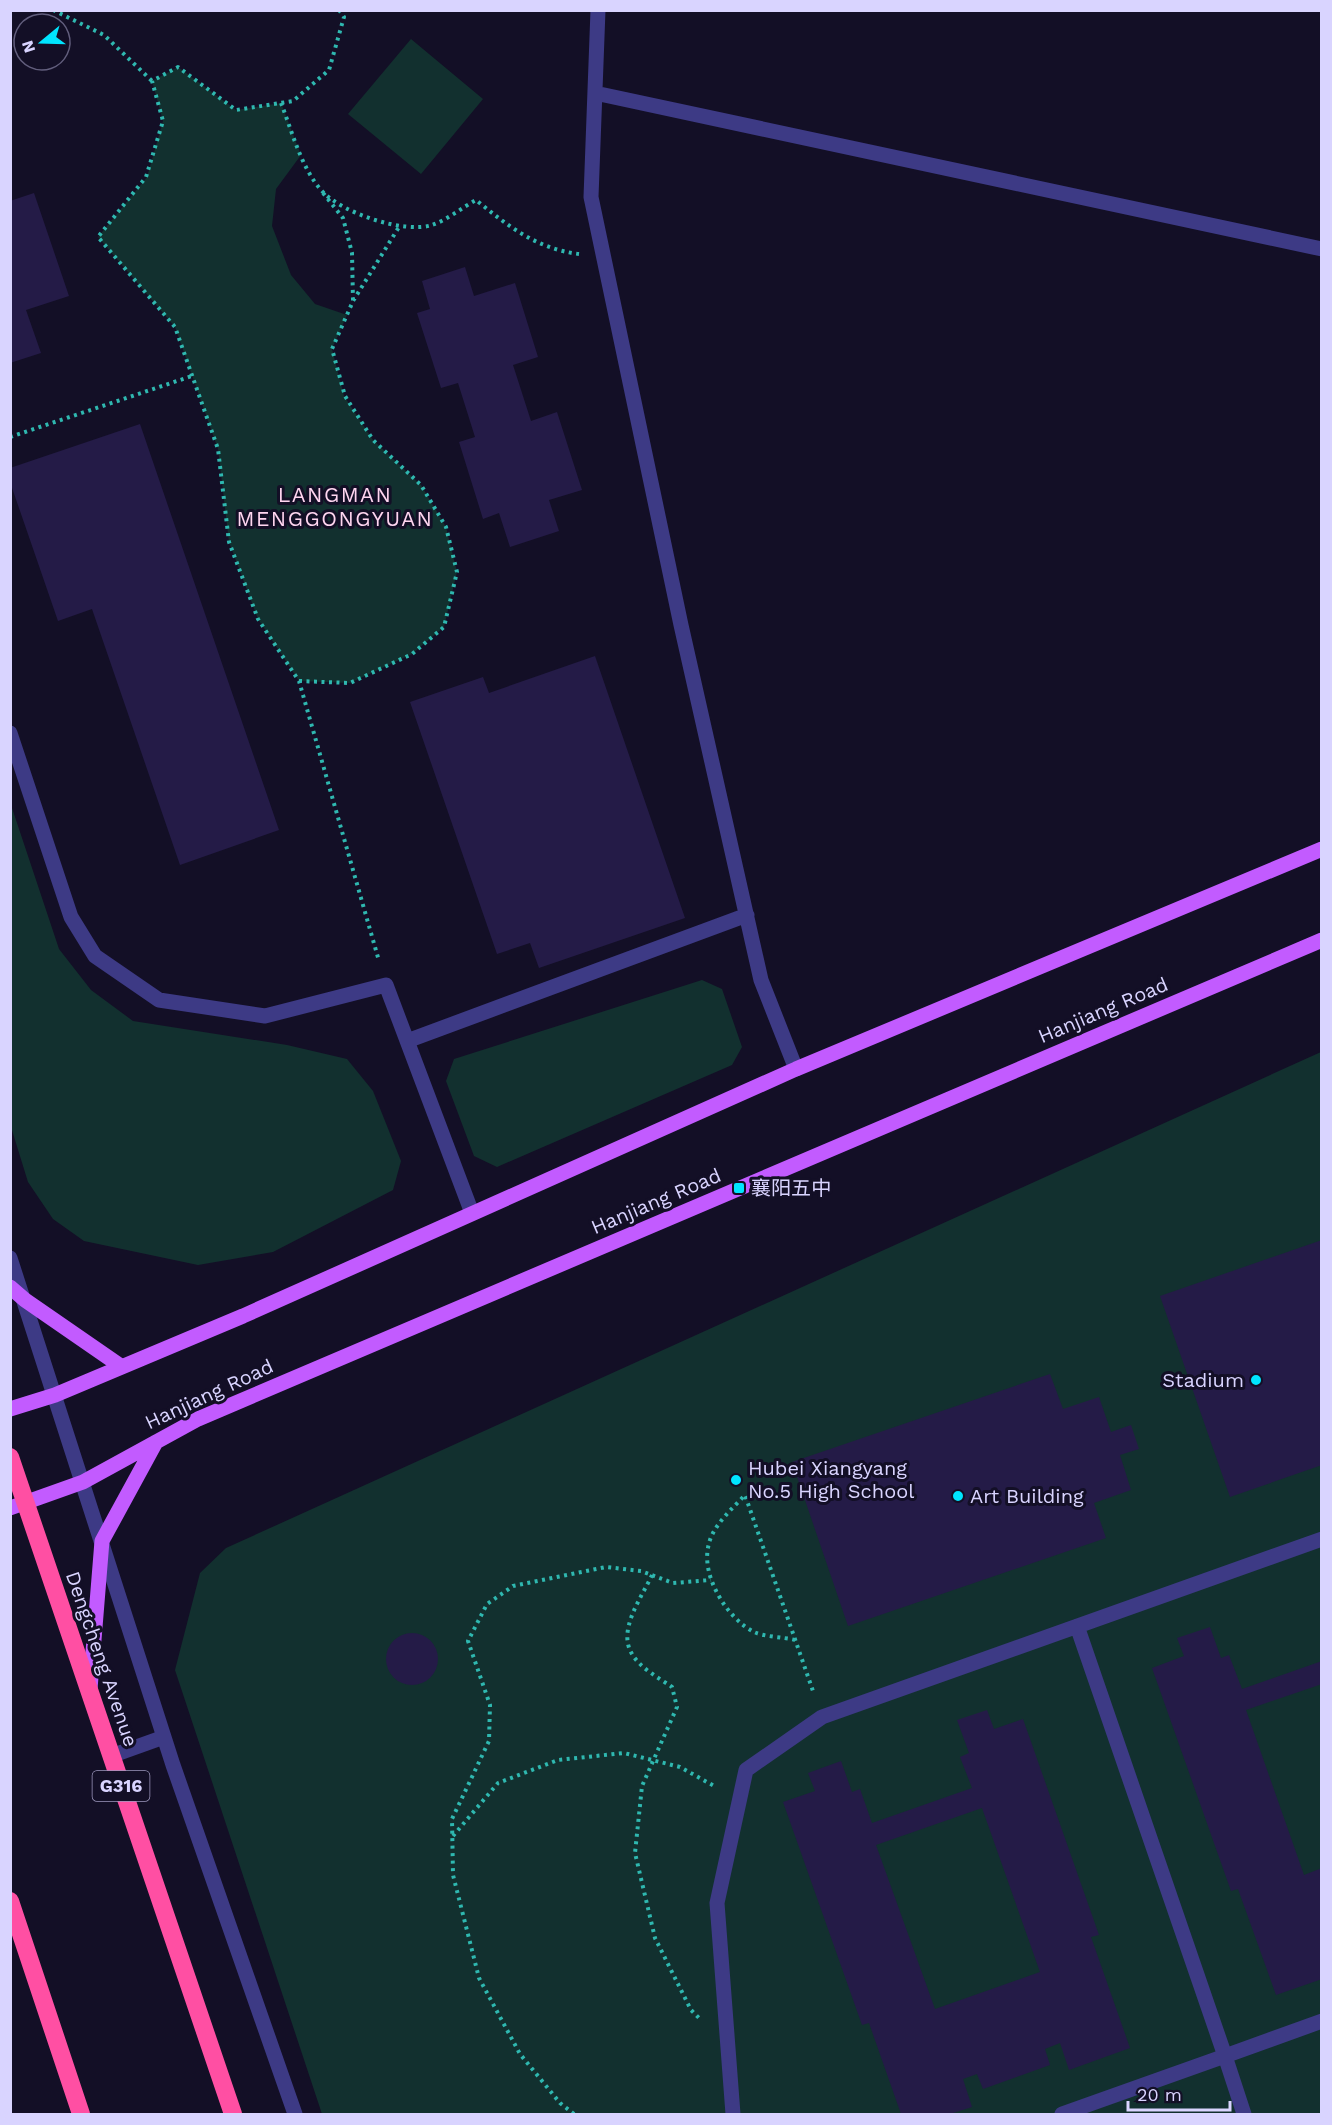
<svg xmlns="http://www.w3.org/2000/svg" width="1332" height="2125" font-family="'Work Sans','Noto Sans SC',sans-serif">
  <rect width="100%" height="100%" fill="#130f26"/>
  <path fill="#12302f" d="M 411,39 L 483,99 L 421,174 L 348,114 Z
    M 178,67 L 236,110 L 281,103 L 301,155 L 276,189 L 272,226 L 291,275 L 315,304 L 347,315 L 332,349 L 344,396 L 373,440 L 421,485 L 446,527 L 457,572 L 444,627 L 412,654 L 350,683 L 299,681 L 258,619 L 229,542 L 218,449 L 175,327 L 98,237 L 147,177 L 163,121 L 152,81 Z
    M 10,802 L 59,949 L 91,990 L 133,1021 L 287,1045 L 347,1059 L 373,1091 L 401,1161 L 393,1190 L 273,1252 L 198,1265 L 84,1241 L 53,1219 L 28,1182 L 11,1127 Z
    M 702,980 L 722,989 L 742,1047 L 732,1065 L 497,1167 L 474,1156 L 446,1081 L 454,1059 Z
    M 1321,1052 L 1321,2114 L 322,2114 L 175,1670 L 200,1573 L 226,1548 Z"/>
  <path fill="#241b47" fill-rule="evenodd" d="M 34,193 L 69,296 L 26,310 L 41,353 L 10,363 L 10,201 Z
    M 465,267 L 474,296 L 515,283 L 538,357 L 513,365 L 531,421 L 557,412 L 582,490 L 549,500 L 559,531 L 510,547 L 499,513 L 483,519 L 459,442 L 475,437 L 458,383 L 441,388 L 417,313 L 430,309 L 422,281 Z
    M 140,424 L 279,830 L 180,865 L 92,609 L 58,621 L 10,482 L 10,468 Z
    M 595,656 L 685,918 L 539,968 L 530,943 L 497,954 L 410,702 L 483,677 L 489,693 Z
    M 1322,1240 L 1322,1465 L 1230,1497 L 1160,1296 Z
    M 1050,1374 L 1063,1409 L 1099,1397 L 1111,1432 L 1131,1425 L 1139,1449 L 1120,1455 L 1131,1490 L 1094,1503 L 1106,1538 L 848,1626 L 792,1462 Z
    M 1210,1627 L 1221,1658 L 1229,1655 L 1242,1689 L 1322,1661 L 1322,1684 L 1246,1710 L 1304,1875 L 1322,1868 L 1322,1979 L 1276,1995 L 1238,1889 L 1231,1891 L 1152,1668 L 1184,1656 L 1177,1638 Z
    M386 1659a26 26 0 1 1 52 0a26 26 0 1 1-52 0Z
    M 987,1710 L 994,1729 L 1023,1719 L 1099,1935 L 1091,1937 L 1130,2048 L 1069,2070 L 1060,2043 L 1045,2049 L 1050,2065 L 983,2089 L 977,2074 L 963,2079 L 972,2107 L 950,2114 L 901,2114 L 869,2023 L 862,2025 L 783,1802 L 815,1791 L 808,1773 L 841,1761 L 852,1792 L 860,1789 L 872,1823 L 972,1788 L 960,1757 L 969,1753 L 957,1720 ZM 982,1808 L 1040,1972 L 935,2009 L 876,1845 Z"/>
  <g fill="none" stroke-linecap="round" stroke-linejoin="round">
    <path stroke="#2fb8b0" stroke-width="4" stroke-dasharray="3 4.5" stroke-linecap="butt" d="M 53,10 L 104,35 L 152,81
      M 339,10 L 344,17 L 329,70 L 293,101 L 236,110 L 178,67 L 152,81 L 163,121 L 146,177 L 98,237 L 175,327 L 218,449 L 229,542 L 258,619 L 299,681 L 379,961
      M 281,103 C 292,131 301,168 322,191 C 342,213 404,234 432,225 C 447,220 463,207 476,200 C 508,226 537,249 579,254
      M 323,193 L 343,218 L 352,253 L 353,301
      M 10,437 L 192,376
      M 299,681 L 350,683 L 412,654 L 444,627 L 457,572 L 446,527 L 421,485 L 373,440 L 345,396 L 332,349 L 353,301 L 399,227
      M 652,1575 C 642,1597 617,1630 632,1654 C 640,1668 659,1678 672,1687 L 677,1707 L 642,1786 L 635,1853 L 655,1938 L 691,2010 L 700,2019
      M 795,1640 C 783,1637 765,1637 754,1632 C 728,1619 702,1578 708,1548 C 711,1527 731,1510 745,1495 L 814,1694
      M 453,1836 L 498,1783 L 558,1760 L 624,1753 L 680,1767 L 716,1787
      M 574,2114 L 560,2103 L 520,2054 L 479,1978 L 453,1875 L 452,1819 L 489,1741 L 490,1705 L 468,1641 L 487,1604 L 513,1586 L 606,1567 L 641,1571 L 673,1583 L 711,1580"/>
    <path stroke="#3d3a85" stroke-width="15" d="M 598,10 L 591,197 L 681,625 L 761,980 L 796,1069
      M 595,93 L 1322,249
      M 10,733 L 71,917 L 95,956 L 159,1000 L 265,1016 L 386,985 L 472,1213
      M 407,1041 L 747,915
      M 10,1258 L 173,1765 L 295,2114
      M 111,1756 L 164,1737
      M 733,2114 L 717,1903 L 746,1770 L 822,1717 L 1322,1539
      M 1062,2114 L 1225,2056 L 1077,1626
      M 1244,2114 L 1225,2056 L 1322,2021"/>
    <path stroke="#c25bff" stroke-width="15" d="M 10,1287 L 25,1300 L 122,1367
      M 10,1409 L 55,1395 L 243,1316 L 796,1069 L 1322,849
      M 10,1508 L 83,1482 L 198,1419 L 1322,940
      M 90,1689 L 102,1541 L 156,1442"/>
    <path stroke="#ff4fa3" stroke-width="18" d="M 10,1457 L 233,2114
      M 10,1901 L 81,2114"/>
  </g>
  <g fill="#00e5ff" stroke="#130f26" stroke-width="2">
    <rect x="733" y="1182" width="12" height="12" rx="3"/>
    <circle cx="1256" cy="1380" r="6"/>
    <circle cx="736" cy="1480" r="6"/>
    <circle cx="958" cy="1496" r="6"/>
  </g>
  <g text-anchor="middle" stroke-width="6" stroke-linejoin="round" paint-order="stroke">
    <rect fill="#130f26" stroke="#9e99be" stroke-width="1.5" x="92.5" y="1771" width="57" height="30" rx="4.5"/>
    <g font-size="18" font-weight="bold" fill="#d9d4ff">
      <text x="121" y="1792">G316</text>
    </g>
    <g font-size="20" fill="#d9d4ff" stroke="#130f26">
      <text transform="translate(1103 1010) rotate(-23)" y="7">Hanjiang Road</text>
      <text transform="translate(656 1201) rotate(-23)" y="7">Hanjiang Road</text>
      <text transform="translate(209 1394) rotate(-25)" y="7">Hanjiang Road</text>
      <text transform="translate(102 1659) rotate(71)" y="7">Dengcheng Avenue</text>
    </g>
    <g font-size="20" fill="#d9d4ff" stroke="#130f26" text-anchor="start">
      <text x="751" y="1195">襄阳五中</text>
      <text x="1244" y="1387" text-anchor="end">Stadium</text>
      <text x="748" y="1475">Hubei Xiangyang<tspan x="748" dy="23">No.5 High School</tspan></text>
      <text x="970" y="1503">Art Building</text>
    </g>
    <g font-size="21" letter-spacing="1.5" fill="#ffd6f0" stroke="#130f26">
      <text x="335" y="502">LANGMAN<tspan x="335" dy="24">MENGGONGYUAN</tspan></text>
    </g>
  </g>
  <rect width="1332" height="2125" fill="none" stroke="#d9d4ff" stroke-width="24"/>
  <g transform="translate(42 42) rotate(251)"><circle r="28" fill="#130f26" stroke="#625e7d" stroke-width="1.5"/>
  <path d="M0-4.5L10 22L0 15L-10 22Z" fill="#00e5ff"/>
  <text y="-9" font-size="16" font-weight="bold" text-anchor="middle" fill="#d9d4ff">N</text>
  </g>
  <path d="M1128 2101v9h102v-9" fill="none" stroke="#d9d4ff" stroke-width="3"/>
  <text x="1137" y="2101" font-size="18" fill="#d9d4ff" stroke="#130f26" stroke-width="4.5" paint-order="stroke">20 m</text>
</svg>
